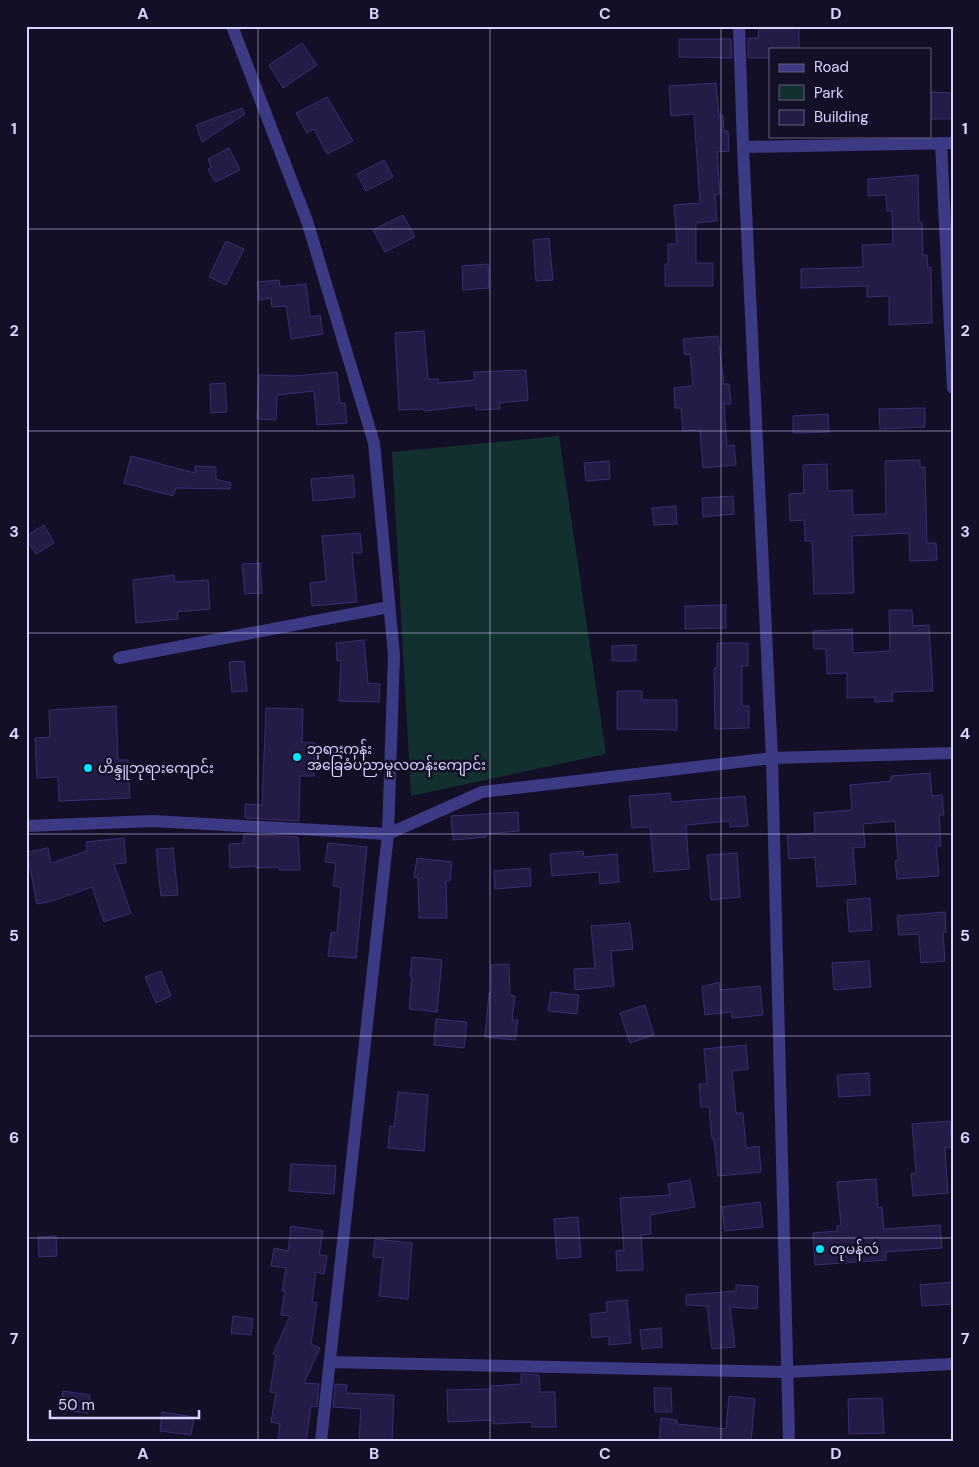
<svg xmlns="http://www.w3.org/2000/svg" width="979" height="1467" font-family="'DM Sans','Noto Sans Myanmar',sans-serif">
  <rect width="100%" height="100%" fill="#130f26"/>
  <path fill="#12302f" d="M 559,436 L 606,754 L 411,796 L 392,452 Z"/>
  <path fill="#241b47" stroke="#3b2d73" d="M 759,26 L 799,26 L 799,49 L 770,49 L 770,58 L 748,58 L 748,38 L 758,38 Z
    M 679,39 L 731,39 L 732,58 L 679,57 Z
    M 302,43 L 317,65 L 283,88 L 269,65 Z
    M 716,83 L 719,116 L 723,115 L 724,131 L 728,131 L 729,151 L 717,152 L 720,194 L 715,195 L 717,221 L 696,223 L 696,263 L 713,263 L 713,286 L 665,286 L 665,264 L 668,264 L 668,244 L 677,244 L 674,205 L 700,203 L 694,114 L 671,116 L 669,86 Z
    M 930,92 L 953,93 L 953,119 L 930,119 Z
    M 327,97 L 353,141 L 327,154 L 314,129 L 307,133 L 296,113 Z
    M 242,108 L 245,114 L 202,142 L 196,125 Z
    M 229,148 L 240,170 L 215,182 L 208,169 L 211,167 L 208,159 Z
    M 384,160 L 393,177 L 366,191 L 357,174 Z
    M 918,175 L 919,222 L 922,222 L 923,255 L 927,255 L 928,268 L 931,267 L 932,323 L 889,325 L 889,296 L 867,297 L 867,286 L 801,288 L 801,269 L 863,267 L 862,245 L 893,244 L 892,211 L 887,211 L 886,195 L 868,196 L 868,179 Z
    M 403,215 L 415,237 L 385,252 L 373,230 Z
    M 549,238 L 553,280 L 536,281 L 533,240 Z
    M 226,241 L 244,249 L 226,285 L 209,277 Z
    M 488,264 L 489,288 L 463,290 L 462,266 Z
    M 279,280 L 280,287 L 306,284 L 310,317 L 320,315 L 323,334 L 291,339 L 286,306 L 272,307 L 271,298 L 259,300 L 257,282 Z
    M 424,331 L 428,379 L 438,379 L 438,383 L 474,380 L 474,372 L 526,370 L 528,400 L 499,403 L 500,409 L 476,410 L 476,405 L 424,411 L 423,409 L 399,410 L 395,333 Z
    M 718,336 L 724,384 L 729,384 L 731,404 L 724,404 L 727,446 L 734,445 L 736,465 L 703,468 L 700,430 L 683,431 L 681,408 L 675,408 L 674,388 L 693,386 L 690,354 L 685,355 L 683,339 Z
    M 337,372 L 340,403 L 345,403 L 347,423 L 317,425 L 314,391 L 277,395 L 276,420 L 257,419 L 259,375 L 294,376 Z
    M 225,383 L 227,412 L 211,413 L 210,384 Z
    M 925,408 L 925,427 L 880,429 L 879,409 Z
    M 828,414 L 829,432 L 793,433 L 793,416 Z
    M 131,456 L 195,473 L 195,466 L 216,467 L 216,479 L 231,483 L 230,489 L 176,488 L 173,496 L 124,483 Z
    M 920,460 L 920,467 L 925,467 L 927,543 L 936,543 L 937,560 L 910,561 L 909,533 L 852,536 L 854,593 L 814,594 L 812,541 L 805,541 L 804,520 L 790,521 L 789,494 L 804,493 L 803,465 L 827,464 L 828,491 L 852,490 L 853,515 L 886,514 L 885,461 Z
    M 609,461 L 610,479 L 586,481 L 584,463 Z
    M 353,475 L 355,497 L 313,501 L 311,479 Z
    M 733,496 L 734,514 L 703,517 L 702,498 Z
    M 676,506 L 677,524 L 654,525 L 652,508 Z
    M 44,525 L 54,543 L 36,554 L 26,539 L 26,536 Z
    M 360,533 L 362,553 L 352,553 L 357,602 L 312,606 L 310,583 L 326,581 L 322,536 Z
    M 260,563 L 262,593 L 245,594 L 242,564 Z
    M 174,575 L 175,582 L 208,580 L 210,609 L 177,612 L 178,619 L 136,623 L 133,580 Z
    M 726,605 L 726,628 L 685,629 L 685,606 Z
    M 889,610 L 912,610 L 913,626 L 929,625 L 933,691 L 892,692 L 893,701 L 875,702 L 875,697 L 847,698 L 847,673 L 827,674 L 826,649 L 814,649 L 813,631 L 852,629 L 853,653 L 890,651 Z
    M 364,640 L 368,683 L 380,684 L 379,702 L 339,701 L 341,661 L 337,661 L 336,643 Z
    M 717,643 L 748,643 L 748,666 L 742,666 L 742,706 L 749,706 L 749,728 L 715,729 L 714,668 L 717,668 Z
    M 636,645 L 636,661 L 612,661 L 612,646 Z
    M 244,661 L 247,691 L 232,692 L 229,662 Z
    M 617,691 L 642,691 L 642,700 L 677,700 L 677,730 L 617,729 Z
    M 116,706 L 118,760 L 128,760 L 130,798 L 59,801 L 58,777 L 37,778 L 35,738 L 50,737 L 49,710 Z
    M 266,708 L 303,709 L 302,742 L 315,743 L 314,776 L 300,776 L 299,821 L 245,818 L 245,804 L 262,805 Z
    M 930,773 L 932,796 L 942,795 L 944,815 L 939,815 L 941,846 L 936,846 L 939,876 L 897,879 L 895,861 L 898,860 L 895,821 L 863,824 L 865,847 L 853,848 L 856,884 L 817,887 L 815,857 L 789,859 L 787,835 L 815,833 L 814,813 L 852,810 L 850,785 L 891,781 L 891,776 Z
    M 670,793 L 671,802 L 745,796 L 748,826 L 730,827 L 730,821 L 686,825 L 689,869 L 654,872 L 650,827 L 632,828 L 629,796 Z
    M 518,812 L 519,831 L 486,834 L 486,837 L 453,840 L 451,816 Z
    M 244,834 L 298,837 L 300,870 L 279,870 L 279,867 L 256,868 L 256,866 L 230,868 L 229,844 L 243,843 Z
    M 124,838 L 126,863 L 114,864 L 131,913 L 104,922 L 92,887 L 52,901 L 37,904 L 27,852 L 48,848 L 51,863 L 87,851 L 86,842 Z
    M 328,843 L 367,847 L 356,958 L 328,956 L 331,932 L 337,933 L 341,887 L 333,886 L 336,863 L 325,862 Z
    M 173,848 L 178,895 L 161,896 L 156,849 Z
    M 583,851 L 584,857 L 617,854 L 619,882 L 600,884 L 599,872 L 552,876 L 550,854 Z
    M 737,853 L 740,897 L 711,900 L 707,855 Z
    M 417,858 L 452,862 L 450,881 L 446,881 L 447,918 L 419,918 L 418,878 L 414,877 Z
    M 530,868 L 531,886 L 495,889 L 494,871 Z
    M 870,898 L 872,930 L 849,932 L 847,900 Z
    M 945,912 L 946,932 L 943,932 L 945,961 L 921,963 L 919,934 L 899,935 L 897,916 Z
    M 630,923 L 633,949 L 611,951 L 614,986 L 575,990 L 574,969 L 595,968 L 591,926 Z
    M 412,957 L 442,960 L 437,1012 L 409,1009 L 412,977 L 410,977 Z
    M 869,961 L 871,987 L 834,990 L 832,963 Z
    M 509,964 L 510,995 L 515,996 L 512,1020 L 518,1020 L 515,1040 L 485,1037 L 489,993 L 492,993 L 491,965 Z
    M 161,971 L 171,996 L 156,1003 L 145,977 Z
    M 719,982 L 720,990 L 760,986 L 763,1015 L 732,1018 L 731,1012 L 705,1015 L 702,987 Z
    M 551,992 L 579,995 L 577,1014 L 548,1011 Z
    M 645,1005 L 654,1035 L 630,1043 L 620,1013 Z
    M 436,1019 L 467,1022 L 464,1048 L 434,1045 Z
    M 746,1045 L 748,1069 L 732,1071 L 736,1113 L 743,1113 L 746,1148 L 759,1146 L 761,1172 L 718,1176 L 714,1139 L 712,1139 L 709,1107 L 701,1107 L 699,1084 L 707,1084 L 704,1049 Z
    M 869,1073 L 870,1095 L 839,1097 L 837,1075 Z
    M 398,1092 L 428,1095 L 424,1151 L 388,1148 L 390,1126 L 394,1127 Z
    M 950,1121 L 952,1147 L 945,1148 L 948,1193 L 913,1196 L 911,1174 L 916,1173 L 912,1124 Z
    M 291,1164 L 336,1166 L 334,1194 L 289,1191 Z
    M 876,1179 L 878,1208 L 882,1207 L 884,1229 L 940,1225 L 942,1248 L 886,1252 L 886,1260 L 815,1265 L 813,1233 L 837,1231 L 837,1226 L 841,1225 L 837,1182 Z
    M 690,1180 L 695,1207 L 650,1215 L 651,1234 L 641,1235 L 643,1270 L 617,1271 L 616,1251 L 624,1250 L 620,1198 L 670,1195 L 668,1184 Z
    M 760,1202 L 763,1227 L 725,1231 L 722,1207 Z
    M 578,1217 L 581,1257 L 557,1259 L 554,1219 Z
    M 291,1226 L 323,1231 L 319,1255 L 327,1256 L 324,1274 L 316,1272 L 312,1302 L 317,1303 L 311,1344 L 320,1348 L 304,1383 L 319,1384 L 317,1407 L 311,1406 L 306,1441 L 278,1441 L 280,1424 L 271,1422 L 276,1393 L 270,1392 L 276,1355 L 273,1354 L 290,1316 L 281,1315 L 285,1291 L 282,1291 L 286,1268 L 271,1266 L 274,1248 L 288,1251 Z
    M 56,1236 L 57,1256 L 39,1257 L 38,1237 Z
    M 375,1239 L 412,1243 L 408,1299 L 379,1296 L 383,1258 L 373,1257 Z
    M 953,1282 L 953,1304 L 922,1306 L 920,1285 Z
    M 736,1285 L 758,1286 L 757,1309 L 730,1307 L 735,1347 L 712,1349 L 707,1306 L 686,1305 L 686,1295 L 736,1291 Z
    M 627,1300 L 631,1343 L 609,1345 L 609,1336 L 592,1338 L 590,1314 L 607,1312 L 606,1302 Z
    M 233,1316 L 253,1319 L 251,1335 L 231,1333 Z
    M 661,1328 L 662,1347 L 642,1349 L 640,1330 Z
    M 521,1374 L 539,1375 L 540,1392 L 555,1392 L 556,1427 L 532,1427 L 532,1422 L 493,1424 L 493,1420 L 448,1422 L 447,1390 L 491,1389 L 491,1386 L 521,1384 Z
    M 335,1384 L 347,1385 L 346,1393 L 394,1395 L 392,1441 L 359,1441 L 361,1409 L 333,1407 Z
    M 654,1388 L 671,1388 L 672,1412 L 655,1412 Z
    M 63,1391 L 90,1395 L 88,1413 L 61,1410 Z
    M 729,1396 L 755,1399 L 751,1441 L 677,1441 L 659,1439 L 661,1418 L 677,1420 L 677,1424 L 726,1429 Z
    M 882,1398 L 884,1433 L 849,1434 L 848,1399 Z
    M 162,1412 L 194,1417 L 191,1435 L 160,1431 Z"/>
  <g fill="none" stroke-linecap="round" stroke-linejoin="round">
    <path stroke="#3d3a85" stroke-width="12" d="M 232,26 L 307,221 L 374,443 L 394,655 L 388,834 L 321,1441
      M 739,26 L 743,147 L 772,758 L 789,1441
      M 941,143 L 953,388
      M 743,147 L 953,143
      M 119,658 L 389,607
      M 26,826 L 153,821 L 388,834 L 482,792 L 772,758 L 953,753
      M 330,1362 L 787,1372 L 953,1364"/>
  </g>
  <path fill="none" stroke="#d9d4ff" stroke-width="1" stroke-opacity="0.55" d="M 258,26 L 258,1441M 490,26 L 490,1441M 721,26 L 721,1441M 26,229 L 953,229M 26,431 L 953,431M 26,633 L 953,633M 26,834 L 953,834M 26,1036 L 953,1036M 26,1238 L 953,1238"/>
  <g fill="#00e5ff" stroke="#130f26" stroke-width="2">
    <circle cx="297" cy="757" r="5"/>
    <circle cx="88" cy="768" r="5"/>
    <circle cx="820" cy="1249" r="5"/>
  </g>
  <g text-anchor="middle" stroke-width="5" stroke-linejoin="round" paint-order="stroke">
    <g font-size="14" fill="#d9d4ff" stroke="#130f26" text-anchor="start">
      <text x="307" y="754">ဘုရားကုန်း<tspan x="307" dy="16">အခြေခံပညာမူလတန်းကျောင်း</tspan></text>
      <text x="98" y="773">ဟိန္ဒူဘုရားကျောင်း</text>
      <text x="830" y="1254">တုမန်လဴ</text>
    </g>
  </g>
  <rect width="979" height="1467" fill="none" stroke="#130f26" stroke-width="55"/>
  <rect x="769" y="48" width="162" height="90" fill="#130f26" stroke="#625e7d"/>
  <rect x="779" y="64" width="25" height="8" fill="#3d3a85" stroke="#625e7d"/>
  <text x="814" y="72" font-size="15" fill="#d9d4ff">Road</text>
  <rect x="779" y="85" width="25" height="15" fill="#12302f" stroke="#625e7d"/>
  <text x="814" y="98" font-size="15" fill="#d9d4ff">Park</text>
  <rect x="779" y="110" width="25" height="15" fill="#241b47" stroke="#625e7d"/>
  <text x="814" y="122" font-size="15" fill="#d9d4ff">Building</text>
  <path d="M50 1410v8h149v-8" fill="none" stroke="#d9d4ff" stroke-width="2.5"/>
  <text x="58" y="1410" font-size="15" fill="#d9d4ff" stroke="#130f26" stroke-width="4" paint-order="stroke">50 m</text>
  <rect x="28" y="28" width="924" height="1412" fill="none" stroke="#d9d4ff" stroke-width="2"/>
  <g font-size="16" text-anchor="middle" font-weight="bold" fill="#d9d4ff">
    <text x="143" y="19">A</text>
    <text x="374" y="19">B</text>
    <text x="605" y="19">C</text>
    <text x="836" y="19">D</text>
    <text x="14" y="134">1</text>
    <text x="965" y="134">1</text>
    <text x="14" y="336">2</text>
    <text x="965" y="336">2</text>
    <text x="14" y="537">3</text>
    <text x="965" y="537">3</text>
    <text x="14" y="739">4</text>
    <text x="965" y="739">4</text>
    <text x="14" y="941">5</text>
    <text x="965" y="941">5</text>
    <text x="14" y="1143">6</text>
    <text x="965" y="1143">6</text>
    <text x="14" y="1344">7</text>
    <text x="965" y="1344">7</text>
    <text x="143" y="1459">A</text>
    <text x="374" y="1459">B</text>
    <text x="605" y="1459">C</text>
    <text x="836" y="1459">D</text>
  </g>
</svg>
